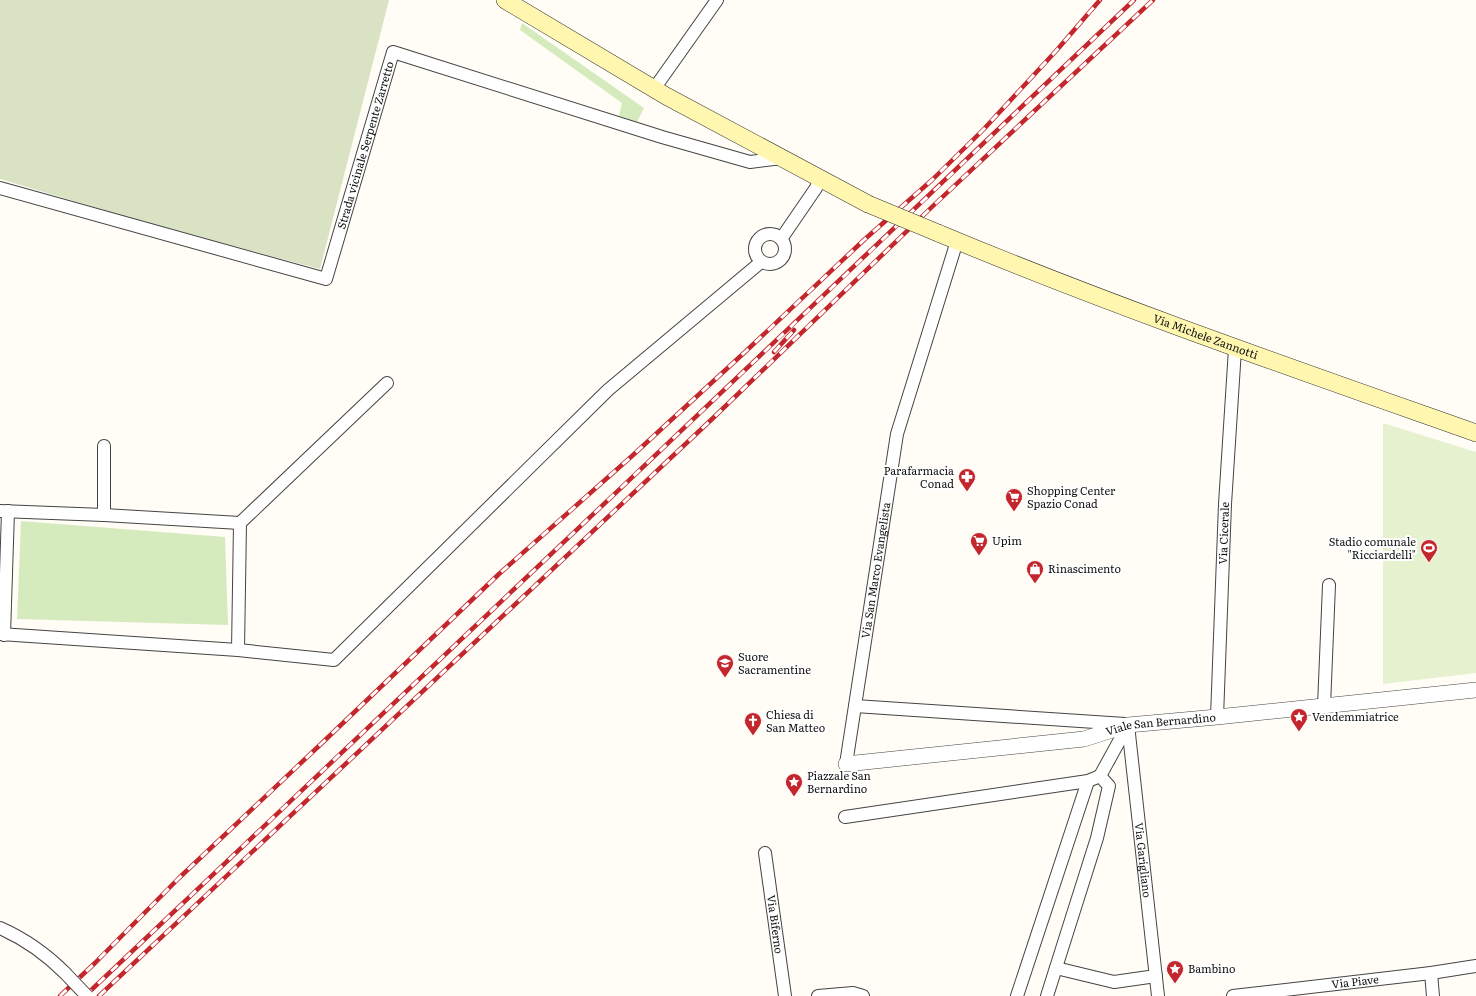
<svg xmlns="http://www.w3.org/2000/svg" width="1476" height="996" font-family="Literata,serif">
  <rect width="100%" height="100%" fill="#fffdf5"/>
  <path fill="#d5ebbd" d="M 522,23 L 644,108 L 637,122 L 619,116 L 622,103 L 520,30 Z
    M 21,521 L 225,537 L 228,625 L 17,619 Z"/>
  <path fill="#d9e3c4" d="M 0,0 L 389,0 L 320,269 L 164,228 L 0,179 Z"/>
  <path fill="#e6f2cf" d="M 1383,423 L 1476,452 L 1476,673 L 1383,684 Z"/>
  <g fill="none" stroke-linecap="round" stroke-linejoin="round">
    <defs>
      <g id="minor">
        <path d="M 654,89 L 717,0"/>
        <path id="s1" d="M 0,188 L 326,279 L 393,52 L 662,137 L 750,162 L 782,158"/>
        <circle cx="770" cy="249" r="15"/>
        <path d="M 781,239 L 816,188 L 820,178"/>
        <path d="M 0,511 L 104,515 L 240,523"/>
        <path d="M 104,515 L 104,446"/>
        <path d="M 0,634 L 238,650 L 334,660 L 608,390 L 761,262"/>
        <path d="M 4,635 L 8,511"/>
        <path d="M 238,650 L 240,523 L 387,383"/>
        <path d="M 855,706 L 1125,724"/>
        <path d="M 1324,706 L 1329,585"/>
        <path id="s2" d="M 1217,717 L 1225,504 L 1235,349"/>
        <path id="s3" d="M 1128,725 L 1158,996"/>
        <path id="s4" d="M 846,764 L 897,434 L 957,241"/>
        <path d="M 1100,776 L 1128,725"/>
        <path d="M 845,817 L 1088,781 L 1100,776 L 1109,786 L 1097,838 L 1047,996"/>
        <path id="s5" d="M 765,853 L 785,996"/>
        <path d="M 0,928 C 25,939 46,954 65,973"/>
        <path d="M 1056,968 L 1114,982 L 1156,976"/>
        <path d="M 1431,973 L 1433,996"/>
        <path d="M 818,996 L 853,993 L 863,996"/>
        <path d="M 1017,996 L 1088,781"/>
        <path id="s6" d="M 1233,996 L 1431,973 L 1476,966"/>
      </g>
      <g id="tertiary">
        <path id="s7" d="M 846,764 L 1084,739 L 1128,725 L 1217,717 L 1476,690"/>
      </g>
      <g id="secondary">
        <path d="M 505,0 L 666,96 L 868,204"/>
        <path id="s8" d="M 938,233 C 1115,307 1295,369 1476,433"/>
      </g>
    </defs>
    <use href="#minor" stroke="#444" stroke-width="14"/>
    <use href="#tertiary" stroke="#444" stroke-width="16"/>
    <use href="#secondary" stroke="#333" stroke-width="18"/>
    <use href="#minor" stroke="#fff" stroke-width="12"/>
    <use href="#tertiary" stroke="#fff" stroke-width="15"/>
    <use href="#secondary" stroke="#fff6b0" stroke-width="17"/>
    <defs>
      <path id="rail" d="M 774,352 L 794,330
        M 60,996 L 95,963 L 179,878 L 321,744 L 499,574 L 632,456 L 745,352 L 865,239 L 932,180 L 983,130 L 1056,51 L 1100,0
        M 85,996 C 435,664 785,333 1134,0
        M 99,996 L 711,420 L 935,204 L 1153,0"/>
    </defs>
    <use href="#rail" stroke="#c4262e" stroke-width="4.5"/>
    <use href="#rail" stroke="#fff" stroke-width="3" stroke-dasharray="9" stroke-linecap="butt"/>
    <defs>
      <path id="minor-bridge" d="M 65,973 L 87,996"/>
      <path id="secondary-bridge" d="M 868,204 L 938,233"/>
    </defs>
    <use href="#minor-bridge" stroke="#444" stroke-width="14" stroke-linecap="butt"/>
    <use href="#secondary-bridge" stroke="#333" stroke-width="18" stroke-linecap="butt"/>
    <use href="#minor-bridge" stroke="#fff" stroke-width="12"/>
    <use href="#secondary-bridge" stroke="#fff6b0" stroke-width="17"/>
  </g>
  <defs>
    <symbol id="pharmacy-pin" viewBox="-11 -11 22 30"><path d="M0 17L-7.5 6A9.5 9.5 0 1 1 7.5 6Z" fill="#c4262e" stroke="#fff"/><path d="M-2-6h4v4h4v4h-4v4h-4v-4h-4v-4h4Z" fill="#fff"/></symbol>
    <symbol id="supermarket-pin" viewBox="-11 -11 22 30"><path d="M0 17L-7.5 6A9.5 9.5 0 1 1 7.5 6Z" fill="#c4262e" stroke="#fff"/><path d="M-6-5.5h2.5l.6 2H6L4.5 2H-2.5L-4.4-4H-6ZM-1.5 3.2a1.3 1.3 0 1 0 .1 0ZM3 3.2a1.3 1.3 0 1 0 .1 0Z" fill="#fff"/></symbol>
    <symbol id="stadium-pin" viewBox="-11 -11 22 30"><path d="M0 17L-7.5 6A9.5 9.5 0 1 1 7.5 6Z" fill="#c4262e" stroke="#fff"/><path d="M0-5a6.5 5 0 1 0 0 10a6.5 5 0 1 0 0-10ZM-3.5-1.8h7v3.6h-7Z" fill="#fff"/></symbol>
    <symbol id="shop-pin" viewBox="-11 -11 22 30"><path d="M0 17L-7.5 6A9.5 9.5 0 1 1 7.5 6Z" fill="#c4262e" stroke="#fff"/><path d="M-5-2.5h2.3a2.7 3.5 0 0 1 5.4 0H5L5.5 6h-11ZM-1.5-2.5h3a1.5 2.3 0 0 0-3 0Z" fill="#fff"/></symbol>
    <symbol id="school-pin" viewBox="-11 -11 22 30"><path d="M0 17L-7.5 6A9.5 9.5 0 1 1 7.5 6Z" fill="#c4262e" stroke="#fff"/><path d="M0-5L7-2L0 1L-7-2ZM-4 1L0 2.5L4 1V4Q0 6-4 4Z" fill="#fff"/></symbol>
    <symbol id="sight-pin" viewBox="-11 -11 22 30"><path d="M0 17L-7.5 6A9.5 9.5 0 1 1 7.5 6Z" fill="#c4262e" stroke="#fff"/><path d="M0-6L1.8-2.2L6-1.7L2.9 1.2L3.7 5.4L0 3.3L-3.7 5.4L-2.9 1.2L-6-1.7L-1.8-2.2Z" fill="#fff"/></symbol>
    <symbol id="church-pin" viewBox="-11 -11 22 30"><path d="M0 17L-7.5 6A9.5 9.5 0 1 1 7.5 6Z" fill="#c4262e" stroke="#fff"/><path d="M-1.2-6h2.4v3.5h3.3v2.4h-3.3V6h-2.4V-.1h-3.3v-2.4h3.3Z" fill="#fff"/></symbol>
  </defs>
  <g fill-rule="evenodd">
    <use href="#pharmacy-pin" x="957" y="467" width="20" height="27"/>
    <use href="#supermarket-pin" x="1004" y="487" width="20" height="27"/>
    <use href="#supermarket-pin" x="969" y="531" width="20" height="27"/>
    <use href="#stadium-pin" x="1419" y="538" width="20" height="27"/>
    <use href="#shop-pin" x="1025" y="559" width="20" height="27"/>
    <use href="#school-pin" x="715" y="653" width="20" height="27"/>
    <use href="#sight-pin" x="1289" y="707" width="20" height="27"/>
    <use href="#church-pin" x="743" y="711" width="20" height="27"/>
    <use href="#sight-pin" x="784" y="772" width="20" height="27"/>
    <use href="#sight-pin" x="1165" y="959" width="20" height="27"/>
  </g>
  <g text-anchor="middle" stroke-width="4" stroke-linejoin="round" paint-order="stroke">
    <g font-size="11" fill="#111" stroke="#fff">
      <text dy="4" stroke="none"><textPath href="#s1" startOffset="478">Strada vicinale Serpente Zarretto</textPath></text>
      <text dy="4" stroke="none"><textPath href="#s8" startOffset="287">Via Michele Zannotti</textPath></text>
      <text dy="4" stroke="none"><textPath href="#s2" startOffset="184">Via Cicerale</textPath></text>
      <text dy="4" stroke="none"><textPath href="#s4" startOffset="196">Via San Marco Evangelista</textPath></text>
      <text dy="4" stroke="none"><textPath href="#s7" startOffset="318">Viale San Bernardino</textPath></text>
      <text dy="4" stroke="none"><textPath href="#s3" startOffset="136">Via Garigliano</textPath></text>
      <text dy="4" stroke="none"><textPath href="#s5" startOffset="72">Via Biferno</textPath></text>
      <text dy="4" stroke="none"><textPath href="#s6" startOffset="123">Via Piave</textPath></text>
    </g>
    <g font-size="11" fill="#111" stroke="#fff" text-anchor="start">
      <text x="954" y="475" text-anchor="end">Parafarmacia<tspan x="954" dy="13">Conad</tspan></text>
      <text x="1027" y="495">Shopping Center<tspan x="1027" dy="13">Spazio Conad</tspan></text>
      <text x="992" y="545">Upim</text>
      <text x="1416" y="546" text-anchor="end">Stadio comunale<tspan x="1416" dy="13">"Ricciardelli"</tspan></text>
      <text x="1048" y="573">Rinascimento</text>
      <text x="738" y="661">Suore<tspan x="738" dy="13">Sacramentine</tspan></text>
      <text x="766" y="719">Chiesa di<tspan x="766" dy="13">San Matteo</tspan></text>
      <text x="1312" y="721">Vendemmiatrice</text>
      <text x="807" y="780">Piazzale San<tspan x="807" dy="13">Bernardino</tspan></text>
      <text x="1188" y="973">Bambino</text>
    </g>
  </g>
</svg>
